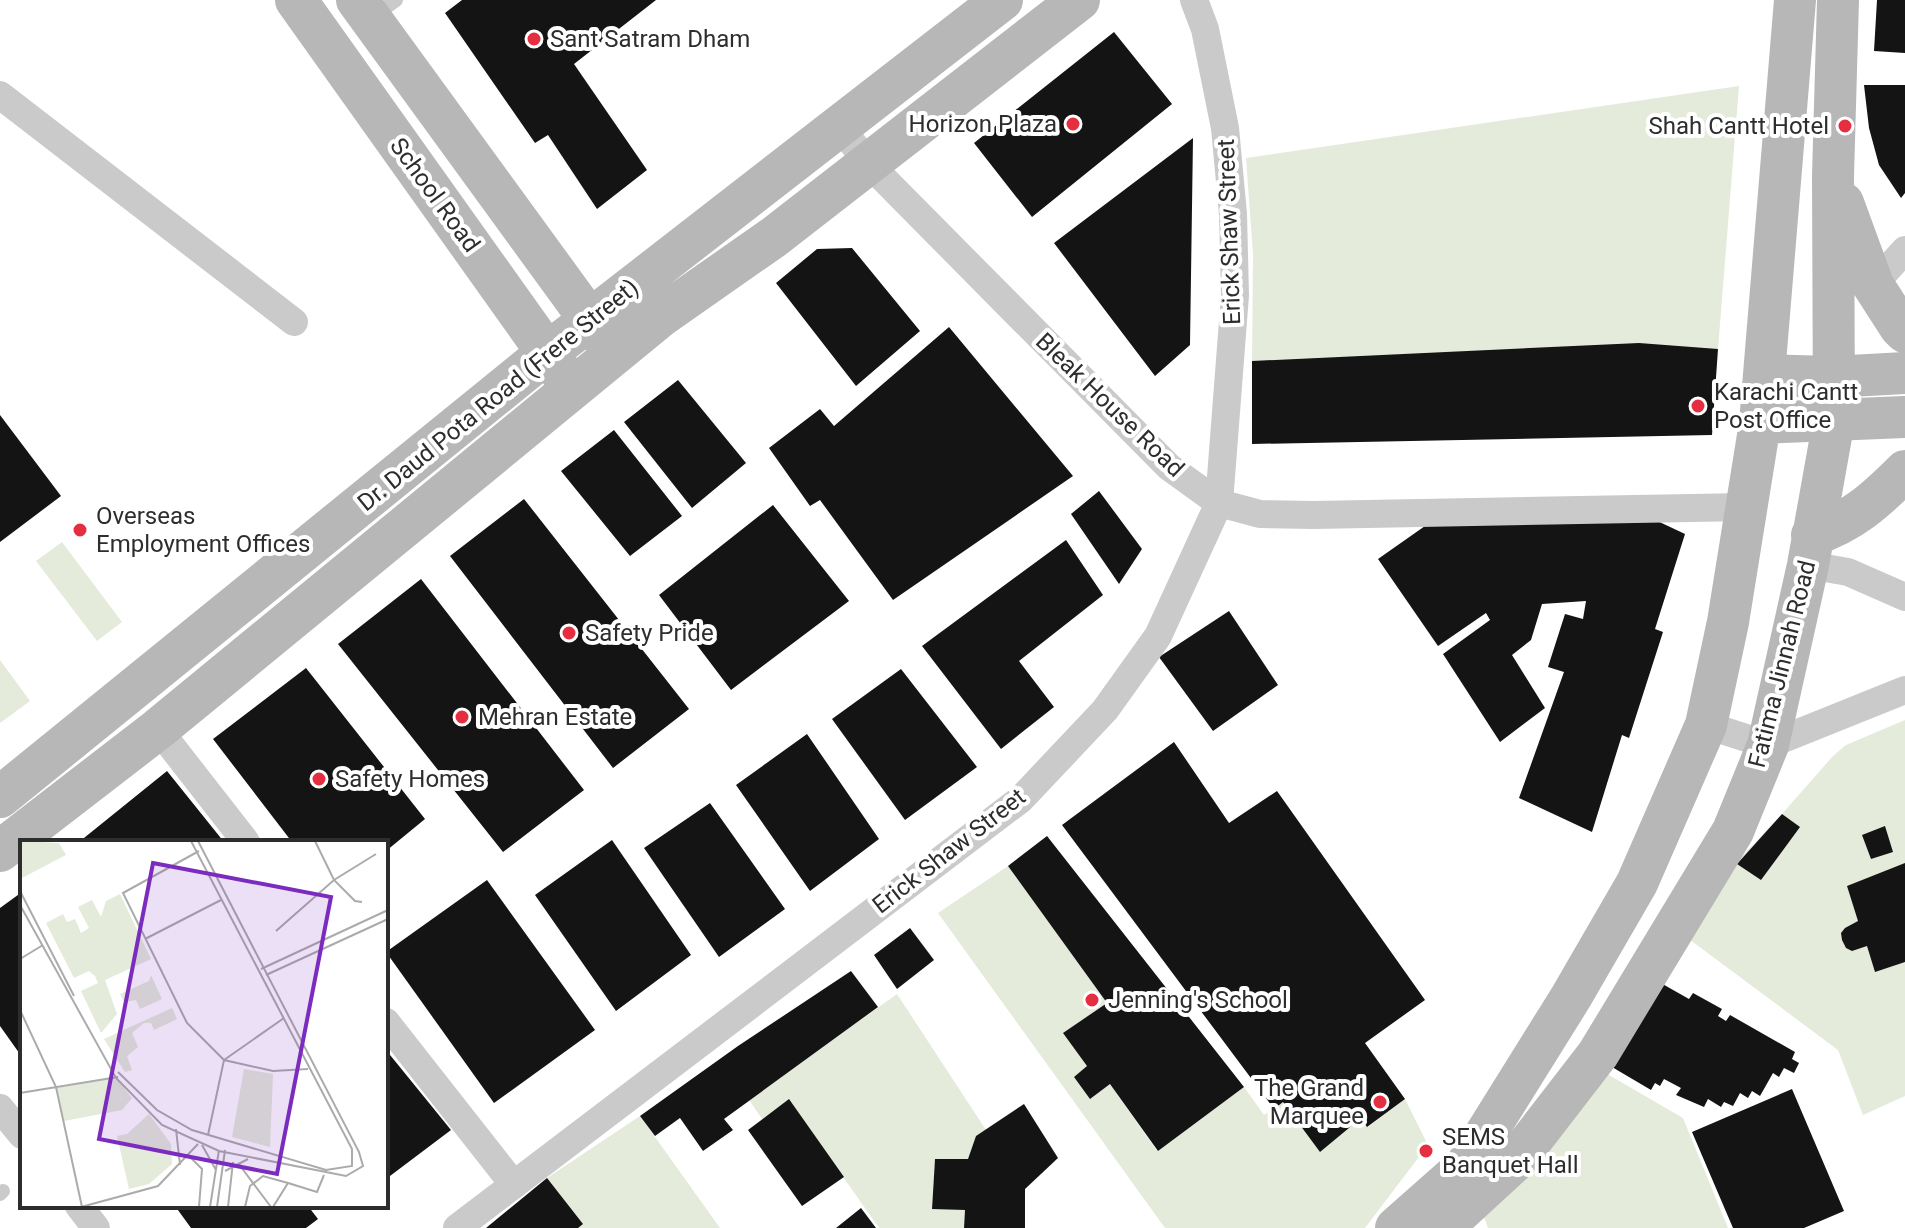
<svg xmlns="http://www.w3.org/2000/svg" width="1905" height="1228" font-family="Roboto,sans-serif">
  <rect width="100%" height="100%" fill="#fff"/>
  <path fill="#e4ebda" d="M 1739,86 L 1718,349 L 1252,361 L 1253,254 L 1246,158 Z
    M 62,542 L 122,622 L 97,641 L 36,561 Z
    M 0,660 L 30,701 L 0,723 Z
    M 1905,720 L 1905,1096 L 1863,1115 L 1838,1050 L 1674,928 L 1782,814 L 1833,756 L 1846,745 Z
    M 1008,866 L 1107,1003 L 1064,1033 L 1087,1066 L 1074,1077 L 1090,1098 L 1110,1084 L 1157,1151 L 1244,1087 L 1264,1115 L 1283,1102 L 1361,1118 L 1368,1127 L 1405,1099 L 1428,1145 L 1365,1228 L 1165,1228 L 938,913 Z
    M 897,994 L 986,1130 L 976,1136 L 968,1159 L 935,1159 L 932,1208 L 965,1210 L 964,1228 L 879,1228 L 789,1100 L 762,1119 L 749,1100 Z
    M 1590,1064 L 1683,1118 L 1728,1228 L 1488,1228 L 1477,1198 Z
    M 640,1116 L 720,1228 L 486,1228 L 547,1178 Z"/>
  <path fill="#141414" d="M 462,0 L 656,0 L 574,64 L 647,170 L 597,209 L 548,135 L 535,143 L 445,13 Z
    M 1877,0 L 1905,0 L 1905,53 L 1874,51 Z
    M 1114,32 L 1172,104 L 1032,217 L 974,143 Z
    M 1864,85 L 1905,85 L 1905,193 L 1901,198 L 1879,165 L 1869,128 Z
    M 1193,138 L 1190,345 L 1155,376 L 1054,243 Z
    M 852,248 L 920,331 L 856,386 L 776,283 L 817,249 Z
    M 949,327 L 1073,476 L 893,600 L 820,500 L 810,506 L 769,448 L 820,409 L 834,426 Z
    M 1639,343 L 1718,349 L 1712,435 L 1252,444 L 1252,361 Z
    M 678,380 L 746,463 L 692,508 L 624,422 Z
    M 0,415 L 61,496 L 0,542 Z
    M 614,430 L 682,516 L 630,556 L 561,471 Z
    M 1099,491 L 1142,549 L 1119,584 L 1071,514 Z
    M 524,499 L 689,709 L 613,768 L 450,556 Z
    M 773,505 L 849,601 L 731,690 L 659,595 Z
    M 1651,518 L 1685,534 L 1655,629 L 1663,632 L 1629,738 L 1622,735 L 1592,832 L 1519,798 L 1564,672 L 1548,667 L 1565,614 L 1583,619 L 1586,601 L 1542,604 L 1531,640 L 1512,655 L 1545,708 L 1500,742 L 1443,654 L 1490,620 L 1486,613 L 1438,646 L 1378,559 L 1425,526 Z
    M 1066,540 L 1103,595 L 1019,661 L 1054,707 L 1001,749 L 922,646 Z
    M 421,579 L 584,790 L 503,852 L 338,644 Z
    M 1229,611 L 1278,685 L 1213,731 L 1159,657 Z
    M 306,668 L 425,819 L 386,851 L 386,842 L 292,842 L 213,739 Z
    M 901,669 L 977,767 L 905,820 L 832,719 Z
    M 807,734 L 879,839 L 810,891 L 736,785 Z
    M 1174,742 L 1229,823 L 1277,791 L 1425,1000 L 1365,1043 L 1405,1099 L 1367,1127 L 1361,1118 L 1320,1152 L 1283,1102 L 1274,1109 L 1062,825 Z
    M 167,771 L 224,842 L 79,842 Z
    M 710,803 L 785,909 L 719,957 L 644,848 Z
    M 1782,814 L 1800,827 L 1761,880 L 1737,864 Z
    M 1885,826 L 1893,852 L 1871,859 L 1862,835 Z
    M 1047,836 L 1244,1087 L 1158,1151 L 1110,1084 L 1090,1099 L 1074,1077 L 1087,1066 L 1063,1033 L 1107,1003 L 1008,866 Z
    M 612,840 L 691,955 L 616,1011 L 535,895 Z
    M 1905,863 L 1905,962 L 1875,972 L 1867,946 L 1852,951 L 1846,948 L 1842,940 L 1841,933 L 1845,928 L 1858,921 L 1847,886 Z
    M 487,880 L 595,1030 L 494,1103 L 386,952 Z
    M 22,892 L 22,1057 L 0,1026 L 0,908 Z
    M 910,928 L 934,960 L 897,989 L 874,955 Z
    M 851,971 L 878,1007 L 724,1119 L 733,1130 L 703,1151 L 680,1118 L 655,1136 L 640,1116 L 738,1046 Z
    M 1659,982 L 1689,999 L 1693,993 L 1722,1009 L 1718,1016 L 1726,1021 L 1730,1015 L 1795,1052 L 1792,1059 L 1799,1063 L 1794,1073 L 1784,1068 L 1779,1077 L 1773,1073 L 1760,1096 L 1752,1091 L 1748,1098 L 1740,1093 L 1733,1106 L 1724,1102 L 1721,1107 L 1708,1099 L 1704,1107 L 1676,1095 L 1681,1088 L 1664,1079 L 1660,1086 L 1655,1083 L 1651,1090 L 1612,1067 Z
    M 386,1050 L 451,1130 L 386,1179 Z
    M 1792,1089 L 1844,1211 L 1804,1228 L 1733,1228 L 1692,1132 Z
    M 789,1099 L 844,1177 L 802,1206 L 748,1130 Z
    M 1024,1104 L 1058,1158 L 1025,1189 L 1025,1228 L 964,1228 L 965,1210 L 932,1209 L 935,1159 L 968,1159 L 976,1136 Z
    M 547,1178 L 583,1224 L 578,1228 L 486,1228 Z
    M 175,1206 L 308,1206 L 318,1219 L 306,1228 L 191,1228 Z
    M 861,1208 L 876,1228 L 836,1228 Z"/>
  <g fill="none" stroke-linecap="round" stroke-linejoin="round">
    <path stroke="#cacaca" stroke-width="14" d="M 374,16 L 396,0
      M 0,1194 L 3,1191"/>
    <path stroke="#cacaca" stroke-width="28" d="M 0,95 L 294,322
      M 840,127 L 868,163 L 1169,467 L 1219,503 L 1260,514 L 1314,515 L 1747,507
      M 1873,285 L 1905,250
      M 1808,565 L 1848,572 L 1905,597
      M 1706,725 L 1768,745 L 1905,690
      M 158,729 L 246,842
      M 386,1022 L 514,1185
      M 0,1108 L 22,1135
      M 79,1206 L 96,1228
      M 457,1228 L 1021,799 L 1105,710 L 1158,636 L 1219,503 L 1235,295 L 1233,214 L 1225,128 L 1205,29 L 1194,0"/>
    <path stroke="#b7b7b7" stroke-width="42" d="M 296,0 L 563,375
      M 357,0 L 606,342
      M 1843,203 L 1873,285 L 1900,327 L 1905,332
      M 1765,375 L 1832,377 L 1905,373
      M 1760,423 L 1905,417
      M 1812,535 C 1851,523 1877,499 1905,471
      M 0,797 L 547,353 L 1002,0
      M 0,851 L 158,729 L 661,316 L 774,237 L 1079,0
      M 1396,1228 L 1465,1167 L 1571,997 L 1637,883 L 1706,725 L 1728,622 L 1760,423 L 1795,0
      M 1442,1228 L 1517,1159 L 1598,1054 L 1733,831 L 1768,745 L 1808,565 L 1834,420 L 1833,176 L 1838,0"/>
  </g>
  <g fill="#e52e3f" stroke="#fff" stroke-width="3">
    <circle cx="534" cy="39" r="8"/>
    <circle cx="1073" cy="124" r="8"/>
    <circle cx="1845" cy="126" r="8"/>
    <circle cx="1698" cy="406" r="8"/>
    <circle cx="80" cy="530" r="8"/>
    <circle cx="569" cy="633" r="8"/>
    <circle cx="462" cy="717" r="8"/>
    <circle cx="319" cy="779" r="8"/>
    <circle cx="1092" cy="1000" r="8"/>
    <circle cx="1380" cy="1102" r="8"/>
    <circle cx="1426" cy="1151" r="8"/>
  </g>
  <g text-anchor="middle" stroke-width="8" stroke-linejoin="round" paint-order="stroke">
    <g font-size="24" fill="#2d2d2d" stroke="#fff" text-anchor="start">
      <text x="550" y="47">Sant Satram Dham</text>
      <text x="1057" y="132" text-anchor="end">Horizon Plaza</text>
      <text x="1829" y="134" text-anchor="end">Shah Cantt Hotel</text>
      <text x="1714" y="400">Karachi Cantt<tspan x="1714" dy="28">Post Office</tspan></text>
      <text x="96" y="524">Overseas<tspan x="96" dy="28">Employment Offices</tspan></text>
      <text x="585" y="641">Safety Pride</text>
      <text x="478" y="725">Mehran Estate</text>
      <text x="335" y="787">Safety Homes</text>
      <text x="1108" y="1008">Jenning's School</text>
      <text x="1364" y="1096" text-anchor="end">The Grand<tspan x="1364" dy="28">Marquee</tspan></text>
      <text x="1442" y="1145">SEMS<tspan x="1442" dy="28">Banquet Hall</tspan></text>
    </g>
    <g font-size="24" fill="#2d2d2d" stroke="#fff">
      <text transform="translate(435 195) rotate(54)" y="8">School Road</text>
      <text transform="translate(1229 232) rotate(-92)" y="8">Erick Shaw Street</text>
      <text transform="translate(498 395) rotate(-39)" y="8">Dr. Daud Pota Road (Frere Street)</text>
      <text transform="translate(1110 405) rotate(44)" y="8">Bleak House Road</text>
      <text transform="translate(1782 664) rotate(-76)" y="8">Fatima Jinnah Road</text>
      <text transform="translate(949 851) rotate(-38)" y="8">Erick Shaw Street</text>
    </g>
  </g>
  <g transform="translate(20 840)">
    <rect width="368" height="368" fill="#fff"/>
    <path d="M 0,1 L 39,3 L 46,15 L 0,39 ZM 100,54 L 131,119 L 85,140 L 97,174 L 81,193 L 61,151 L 78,143 L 75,136 L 69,131 L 54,138 L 26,83 L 43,74 L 47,82 L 55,79 L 61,93 L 69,88 L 58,67 L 72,60 L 81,77 L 86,61 ZM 131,135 L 142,159 L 120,169 L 116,160 L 104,162 L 100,154 L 129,141 ZM 152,168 L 157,179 L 134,190 L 131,183 L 124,183 L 112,193 L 118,207 L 107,216 L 112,230 L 105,232 L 84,199 ZM 224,229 L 253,234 L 250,307 L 212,297 ZM 96,238 L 112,258 L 102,270 L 44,281 L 36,248 ZM 129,274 L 151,304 L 152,324 L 129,344 L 109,349 L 97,296 L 107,294 Z" fill="#e4ebda"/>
    <path fill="none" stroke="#ababab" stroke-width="2" d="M 295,1 L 314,40 L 335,61 L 342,62M 179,11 L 103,53 L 167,183 L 204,220 L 253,231 L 288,229M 0,51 L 54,156M 0,65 L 96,238 L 142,285 L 199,311 L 326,336 L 343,326 L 339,312 L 178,1M 256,91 L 314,40 L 356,14M 125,99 L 201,60M 0,119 L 23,105M 241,129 L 368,70M 246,135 L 368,79M 0,170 L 36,247 L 62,367M 98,232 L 137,270 L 172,290 L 306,330 L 332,326 L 332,309 L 171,1M 0,253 L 98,237M 156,289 L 160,325M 188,295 L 204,220 L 264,178M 182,305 L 196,330M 171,318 L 182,329 L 179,367M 218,323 L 251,367M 205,331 L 228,319M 61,367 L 138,346 L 178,304M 190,367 L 199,310M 197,367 L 205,310M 208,367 L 213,322M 225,367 L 230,346 L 243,336 L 268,343M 253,367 L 268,343 L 297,352 L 304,335"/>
    <path fill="#7b2cbf" fill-opacity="0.15" stroke="#7b2cbf" stroke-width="4" d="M 133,23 L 311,57 L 257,334 L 79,299 Z"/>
    <rect width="368" height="368" fill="none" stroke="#2d2d2d" stroke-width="4"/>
  </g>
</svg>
